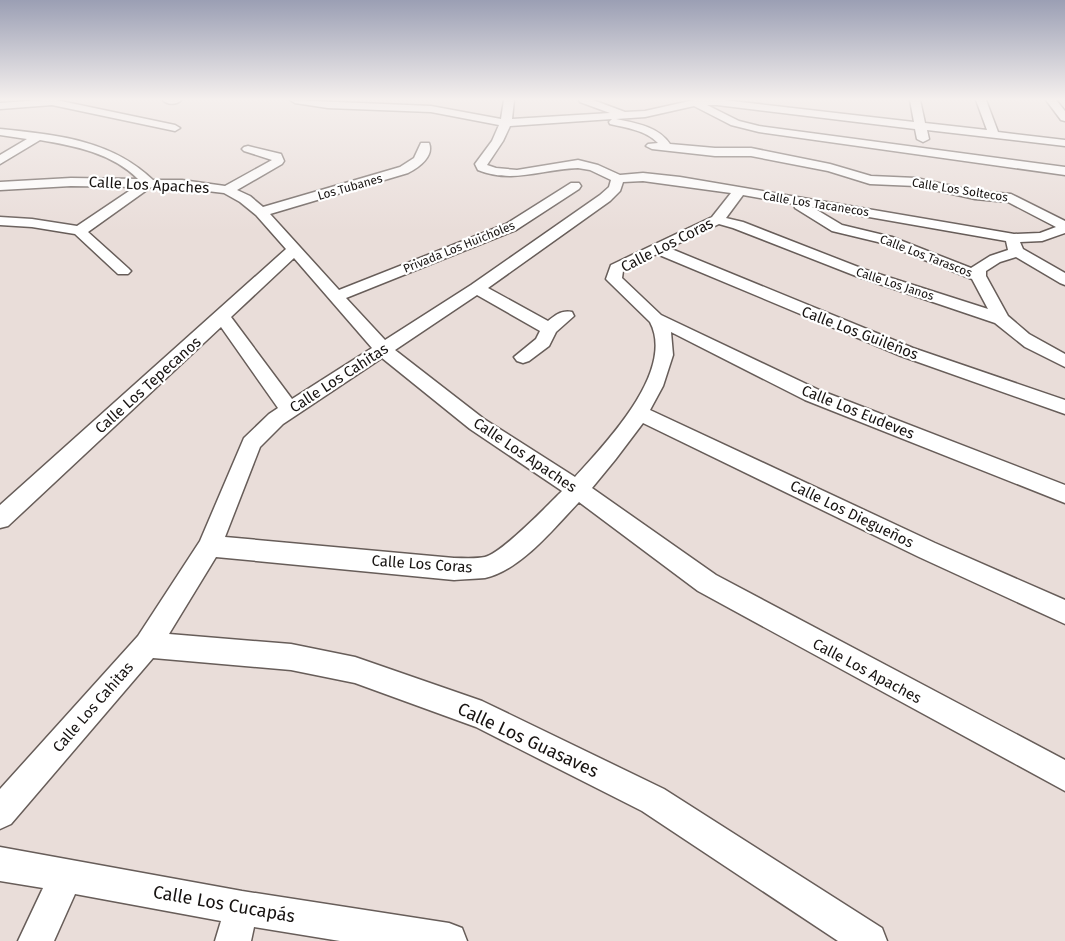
<svg xmlns="http://www.w3.org/2000/svg" width="1065" height="941" font-family="'Fira Sans',sans-serif">
  <rect width="100%" height="100%" fill="#e9ddd9"/>
  <g fill="none" stroke-linecap="round" stroke-linejoin="round">
    <defs>
      <path id="minor" d="M 42,100 L 56,100 L 175,125 L 180,128 L 175,131 L 52,105 L 0,109 L 0,103 Z
        M 163,100 L 181,100 C 177,105 167,105 163,100 Z
        M 290,100 L 431,106 L 501,119 L 504,100 L 514,100 L 512,119 L 610,113 L 580,102 L 579,100 L 593,100 L 625,112 L 645,111 L 694,100 L 724,100 L 914,122 L 910,100 L 920,100 L 925,123 L 987,130 L 976,100 L 986,100 L 998,132 L 1065,140 L 1065,146 L 927,130 L 929,139 L 923,142 L 917,139 L 915,129 L 717,105 L 707,105 L 739,121 L 759,126 L 1065,167 L 1065,175 L 759,132 L 731,125 L 694,106 L 645,117 L 616,119 C 635,123 658,126 670,144 L 715,148 L 751,148 L 830,164 L 871,176 L 916,178 L 975,191 L 1011,194 L 1065,221 L 1065,233 L 1042,241 L 1020,242 L 1023,249 L 1065,273 L 1065,285 L 1060,283 L 1016,257 L 1000,262 L 986,271 L 986,276 L 1008,316 L 1029,334 L 1065,354 L 1065,367 L 1025,347 L 995,323 L 856,276 L 733,228 L 719,224 L 669,248 L 913,348 L 1065,400 L 1065,414 L 901,356 L 657,254 L 623,271 L 622,278 L 661,315 L 819,390 L 1065,485 L 1065,503 L 805,400 L 671,332 L 673,355 L 663,386 L 650,410 L 935,543 L 1065,600 L 1065,624 L 919,557 L 643,423 L 615,460 L 592,488 L 716,575 L 1065,760 L 1065,791 L 698,591 L 579,502 C 555,527 520,571 485,578 C 475,579 464,579 454,580 L 216,557 L 169,634 L 291,644 L 355,657 L 482,701 L 664,789 L 882,928 L 887,941 L 838,941 L 642,811 L 476,727 L 355,683 L 291,670 L 153,658 L 11,824 L 0,829 L 0,789 L 138,636 L 200,541 L 244,438 L 269,414 L 278,408 L 221,327 L 8,526 L 0,528 L 0,505 L 286,249 L 256,215 L 240,202 L 224,193 L 182,188 L 151,187 L 88,232 L 128,268 L 131,271 L 128,274 L 118,274 L 75,234 L 32,227 L 0,225 L 0,217 L 32,219 L 77,226 L 135,187 L 71,186 L 0,190 L 0,182 L 71,178 L 138,179 C 112,153 75,146 40,140 L 0,164 L 0,155 L 27,139 L 0,135 L 0,129 C 56,135 110,139 153,180 L 182,180 L 225,186 L 272,160 L 244,151 L 242,149 L 244,147 L 248,146 L 281,154 L 284,161 L 282,164 L 237,190 L 250,196 L 263,207 L 400,167 L 414,158 L 421,143 L 429,143 C 434,156 420,167 408,173 L 270,214 L 339,290 L 506,224 L 571,183 L 579,183 L 581,186 L 579,189 L 516,230 L 346,298 L 385,340 L 471,285 L 600,195 L 609,187 L 611,180 L 590,170 L 578,168 C 543,169 512,184 478,170 L 475,164 L 492,141 L 499,125 L 431,112 L 328,108 L 295,103 ZM 612,119 L 609,122 L 610,124 C 627,128 645,130 658,143 L 648,144 L 646,146 L 652,149 L 715,156 L 751,156 L 828,171 L 870,184 L 916,186 L 975,199 L 1008,202 L 1056,227 L 1040,233 L 1014,234 L 680,177 L 643,173 L 620,175 L 598,165 L 578,160 L 517,170 L 496,168 L 487,165 L 503,141 L 510,126 ZM 643,181 L 731,193 L 712,217 L 611,265 L 606,279 L 609,282 L 650,322 C 676,371 605,444 575,477 L 484,419 L 395,350 L 477,295 L 540,331 L 536,339 L 514,357 L 517,361 L 523,363 L 529,361 L 549,346 L 556,332 L 574,316 L 572,312 C 561,310 556,315 548,321 L 488,288 L 610,201 L 620,191 L 623,182 ZM 743,195 L 794,204 L 795,208 L 832,231 L 882,243 L 972,279 L 988,309 L 866,270 L 743,222 L 726,218 ZM 812,207 L 1006,241 L 1008,250 L 990,256 L 971,268 L 892,237 L 842,225 ZM 294,258 L 372,348 L 292,399 L 231,317 ZM 382,358 L 470,429 L 562,491 C 548,505 502,553 485,557 C 476,559 464,558 454,558 L 225,537 L 260,447 L 283,424 Z
        M 1046,100 L 1056,100 L 1065,111 L 1065,121 L 1061,120 Z
        M 0,847 L 242,891 L 449,923 L 462,928 L 467,941 L 340,941 L 254,927 L 251,941 L 215,941 L 221,921 L 75,894 L 54,941 L 18,941 L 43,888 L 0,881 Z"/>
    </defs>
    <use href="#minor" stroke="#675d59" stroke-width="3"/>
    <use href="#minor" fill="#fff" fill-rule="evenodd"/>
  </g>
  <linearGradient id="sky" x2="0" y2="1"><stop stop-color="#9b9fb4"/><stop offset="0.43" stop-color="#f5f0ee"/><stop offset="1" stop-color="#f5f0ee" stop-opacity="0"/></linearGradient>
  <rect width="1065" height="231" fill="url(#sky)"/>
  <g text-anchor="middle" stroke-width="4.5" stroke-linejoin="round" paint-order="stroke">
    <g font-size="12" fill="#171311" stroke="#fff">
      <text transform="translate(350 187) rotate(-16)" y="4">Los Tubanes</text>
      <text transform="translate(960 190) rotate(9)" y="4">Calle Los Soltecos</text>
      <text transform="translate(816 204) rotate(9)" y="4">Calle Los Tacanecos</text>
      <text transform="translate(459 247) rotate(-22)" y="4">Privada Los Huicholes</text>
      <text transform="translate(926 256) rotate(21)" y="4">Calle Los Tarascos</text>
      <text transform="translate(895 284) rotate(18)" y="4">Calle Los Janos</text>
    </g>
    <g font-size="15" fill="#171311" stroke="#fff">
      <text transform="translate(149 185) rotate(3)" y="5">Calle Los Apaches</text>
      <text transform="translate(667 245) rotate(-27)" y="5">Calle Los Coras</text>
      <text transform="translate(860 333) rotate(21)" y="5">Calle Los Guileños</text>
      <text transform="translate(339 378) rotate(-33)" y="5">Calle Los Cahitas</text>
      <text transform="translate(148 385) rotate(-42)" y="5">Calle Los Tepecanos</text>
      <text transform="translate(858 412) rotate(22)" y="5">Calle Los Eudeves</text>
      <text transform="translate(525 455) rotate(34)" y="5">Calle Los Apaches</text>
      <text transform="translate(852 514) rotate(26)" y="5">Calle Los Diegueños</text>
      <text transform="translate(422 564) rotate(4)" y="5">Calle Los Coras</text>
      <text transform="translate(867 671) rotate(28)" y="5">Calle Los Apaches</text>
      <text transform="translate(93 707) rotate(-49)" y="5">Calle Los Cahitas</text>
    </g>
    <g font-size="18" fill="#171311" stroke="#fff">
      <text transform="translate(528 740) rotate(25)" y="6">Calle Los Guasaves</text>
      <text transform="translate(224 904) rotate(10)" y="6">Calle Los Cucapás</text>
    </g>
  </g>
</svg>
